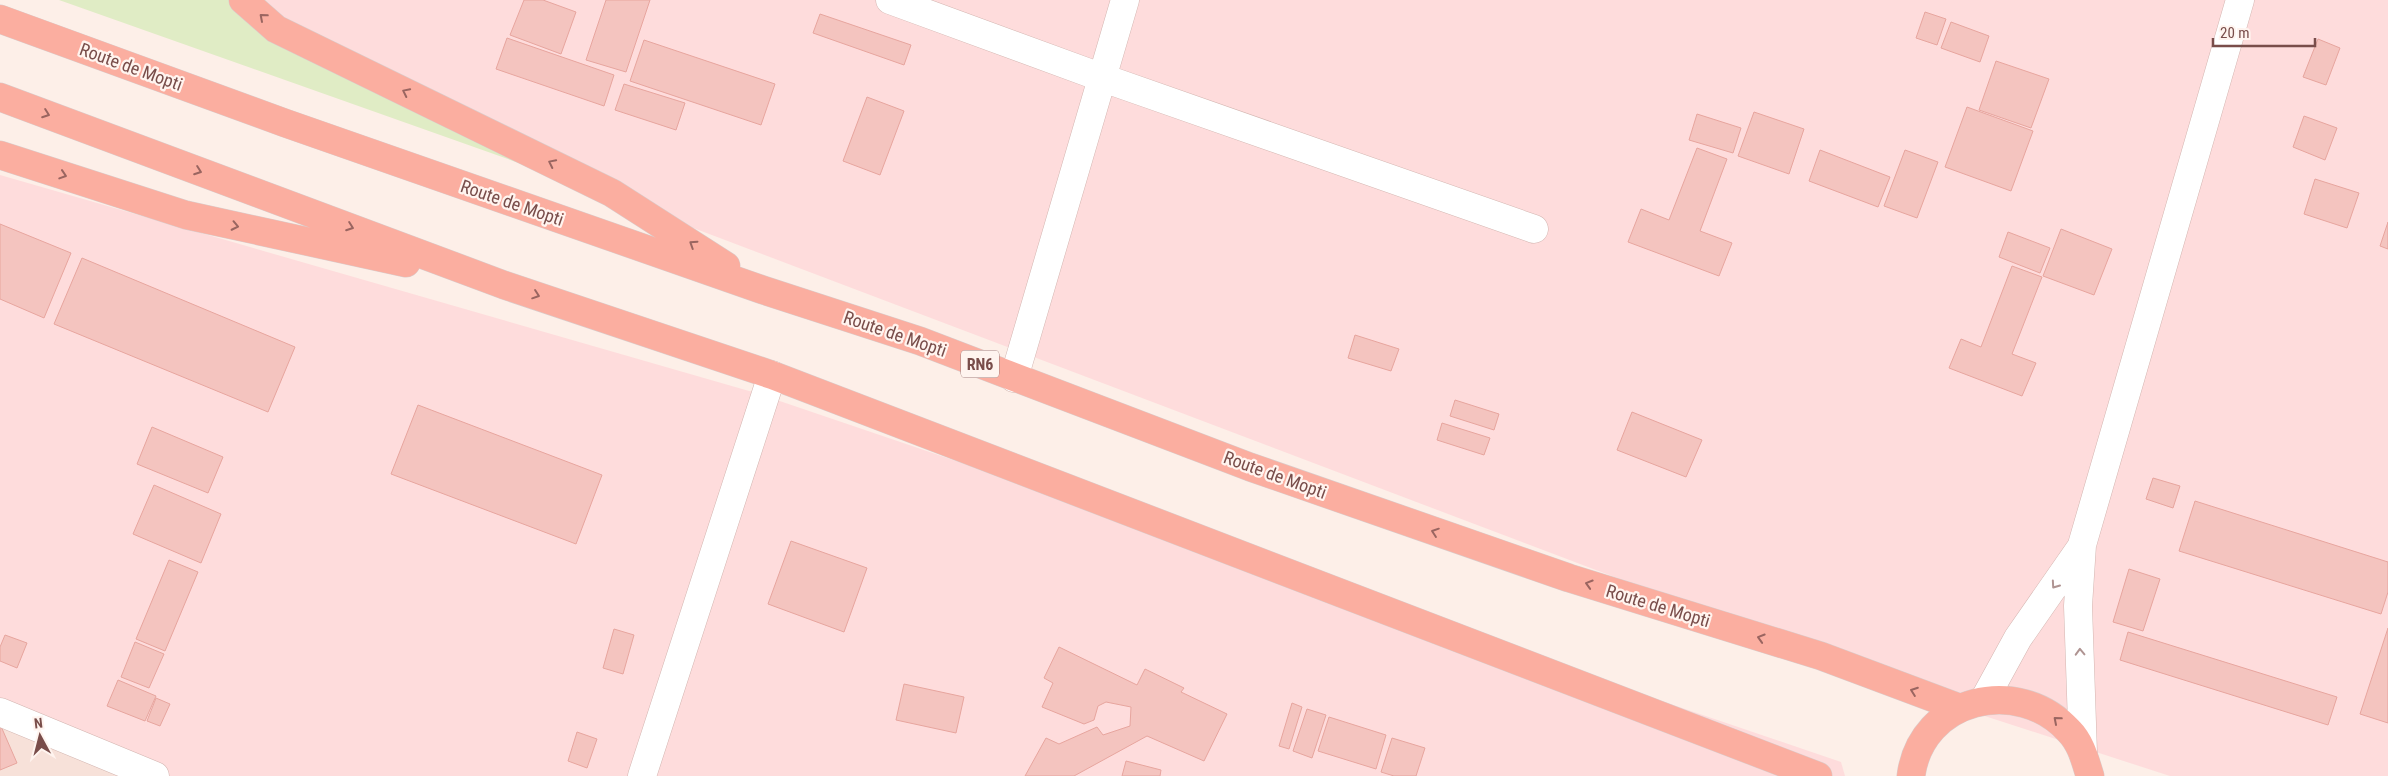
<svg xmlns="http://www.w3.org/2000/svg" width="2388" height="776" font-family="'Roboto Condensed',sans-serif">
  <rect width="100%" height="100%" fill="#fdefe8"/>
  <path fill="#f7e1d9" d="M 0,712 L 155,776 L 0,776 Z"/>
  <path fill="#fedcdc" d="M 265,0 L 2388,0 L 2388,776 L 2170,776 L 1960,708 L 564,179 L 302,45 Z
    M 0,175 L 756,393 L 1841,762 L 1845,776 L 155,776 L 0,712 Z"/>
  <path fill="#e0ecc5" d="M 59,0 L 265,0 L 302,45 L 564,179 Z"/>
  <path fill="#f4c4bf" stroke="#e7a59e" d="M 524,0 L 543,0 L 576,12 L 561,54 L 510,35 Z
    M 606,0 L 650,0 L 626,72 L 586,60 Z
    M 1925,12 L 1946,19 L 1937,45 L 1916,38 Z
    M 820,14 L 911,45 L 904,65 L 813,33 Z
    M 1951,22 L 1989,36 L 1980,62 L 1941,48 Z
    M 507,38 L 614,75 L 604,106 L 496,69 Z
    M 2318,39 L 2340,48 L 2326,85 L 2303,77 Z
    M 644,40 L 775,84 L 761,125 L 630,81 Z
    M 1996,61 L 2049,79 L 2031,128 L 1979,110 Z
    M 624,84 L 685,103 L 676,130 L 615,110 Z
    M 867,97 L 904,111 L 880,175 L 843,161 Z
    M 1967,107 L 2033,131 L 2011,191 L 1945,167 Z
    M 1754,112 L 1804,129 L 1789,174 L 1738,156 Z
    M 1697,114 L 1741,128 L 1733,153 L 1689,140 Z
    M 2304,116 L 2337,128 L 2325,160 L 2293,147 Z
    M 1697,148 L 1727,159 L 1700,231 L 1732,243 L 1719,276 L 1628,242 L 1641,209 L 1669,220 Z
    M 1820,150 L 1890,177 L 1878,207 L 1809,181 Z
    M 1905,150 L 1938,162 L 1917,218 L 1884,206 Z
    M 2315,179 L 2359,193 L 2347,228 L 2304,214 Z
    M 2388,222 L 2388,249 L 2380,246 Z
    M 0,224 L 71,253 L 44,318 L 0,299 Z
    M 2061,229 L 2112,249 L 2094,295 L 2043,276 Z
    M 2008,232 L 2050,248 L 2040,273 L 1999,257 Z
    M 82,258 L 295,347 L 268,412 L 54,324 Z
    M 2012,266 L 2042,277 L 2012,354 L 2036,363 L 2022,396 L 1949,368 L 1961,339 L 1981,347 Z
    M 1355,335 L 1399,349 L 1391,371 L 1348,358 Z
    M 1455,400 L 1499,414 L 1494,430 L 1450,416 Z
    M 418,405 L 602,475 L 576,544 L 391,474 Z
    M 1632,412 L 1702,440 L 1686,477 L 1617,450 Z
    M 1442,423 L 1490,438 L 1484,455 L 1437,440 Z
    M 152,427 L 223,457 L 208,493 L 137,464 Z
    M 2153,478 L 2180,486 L 2173,508 L 2146,499 Z
    M 154,485 L 221,514 L 201,563 L 133,534 Z
    M 2195,501 L 2388,562 L 2388,592 L 2381,614 L 2179,551 Z
    M 791,541 L 867,568 L 844,632 L 768,604 Z
    M 169,560 L 198,572 L 165,651 L 136,639 Z
    M 2129,569 L 2160,579 L 2143,631 L 2113,622 Z
    M 2388,628 L 2388,723 L 2360,714 Z
    M 614,629 L 634,635 L 623,674 L 603,668 Z
    M 2128,632 L 2337,697 L 2328,725 L 2120,660 Z
    M 5,635 L 27,643 L 17,668 L 0,661 L 0,647 Z
    M 135,642 L 164,654 L 149,688 L 121,677 Z
    M 1059,647 L 1137,685 L 1145,669 L 1184,688 L 1181,692 L 1227,714 L 1204,761 L 1147,736 L 1074,776 L 1025,776 L 1046,738 L 1059,744 L 1097,727 L 1103,735 L 1130,726 L 1131,707 L 1106,702 L 1098,706 L 1094,720 L 1084,724 L 1042,707 L 1053,683 L 1044,678 Z
    M 118,680 L 156,696 L 145,721 L 107,706 Z
    M 904,684 L 964,697 L 956,733 L 896,720 Z
    M 156,698 L 170,704 L 160,726 L 147,721 Z
    M 1292,703 L 1302,707 L 1289,749 L 1279,746 Z
    M 1307,709 L 1326,715 L 1312,758 L 1293,751 Z
    M 1329,717 L 1386,735 L 1376,769 L 1318,751 Z
    M 0,724 L 17,763 L 0,770 Z
    M 577,732 L 597,739 L 587,768 L 568,761 Z
    M 1392,738 L 1425,748 L 1416,776 L 1394,776 L 1381,772 Z
    M 1126,761 L 1161,770 L 1160,776 L 1122,776 Z"/>
  <g fill="none" stroke-linecap="round" stroke-linejoin="round">
    <defs>
      <path id="minor" d="M 890,0 L 1103,78 L 1534,229
        M 1014,378 L 1125,0
        M 1984,700 L 2018,638 L 2082,546
        M 0,712 L 155,776
        M 2083,753 L 2078,606 L 2082,545 L 2240,0"/>
      <path id="tertiary" d="M 642,776 L 772,375"/>
      <path id="trunk" d="M 243,0 L 276,29 L 612,193 L 726,266
        M 0,19 L 285,123 L 763,290 L 920,341 L 1250,467 L 1569,578 L 1821,656 L 1960,708
        M 0,97 L 504,285 L 772,375 L 1818,776
        M 0,155 L 186,215 L 406,263
        M 1911,776 C 1921,698 2018,675 2069,731 C 2081,743 2085,760 2090,776"/>
    </defs>
    <use href="#minor" stroke="#d3b5b0" stroke-width="29"/>
    <use href="#tertiary" stroke="#d3b5b0" stroke-width="29"/>
    <use href="#trunk" stroke="#d9cdcc" stroke-width="29"/>
    <use href="#minor" stroke="#fff" stroke-width="28"/>
    <use href="#tertiary" stroke="#fff" stroke-width="28"/>
    <use href="#trunk" stroke="#fbaea0" stroke-width="28"/>
  </g>
  <defs><path id="oneway-chevron" d="M-2-3.5L2.5 0L-2 3.5" fill="none" stroke-width="1.6" stroke-linecap="round" stroke-linejoin="round" transform="scale(1.25)"/></defs>
  <g stroke="#9a6560">
    <use href="#oneway-chevron" transform="translate(263 17) rotate(-139)"/>
    <use href="#oneway-chevron" transform="translate(406 92) rotate(-154)"/>
    <use href="#oneway-chevron" transform="translate(46 114) rotate(20)"/>
    <use href="#oneway-chevron" transform="translate(552 163) rotate(-154)"/>
    <use href="#oneway-chevron" transform="translate(198 171) rotate(20)"/>
    <use href="#oneway-chevron" transform="translate(63 175) rotate(18)"/>
    <use href="#oneway-chevron" transform="translate(235 226) rotate(12)"/>
    <use href="#oneway-chevron" transform="translate(350 227) rotate(20)"/>
    <use href="#oneway-chevron" transform="translate(693 244) rotate(-147)"/>
    <use href="#oneway-chevron" transform="translate(536 295) rotate(19)"/>
    <use href="#oneway-chevron" transform="translate(1435 532) rotate(-161)"/>
    <use href="#oneway-chevron" transform="translate(1589 584) rotate(-163)"/>
    <use href="#oneway-chevron" transform="translate(1761 638) rotate(-163)"/>
    <use href="#oneway-chevron" transform="translate(1914 691) rotate(-160)"/>
    <use href="#oneway-chevron" transform="translate(2057 720) rotate(-139)"/>
  </g>
  <g stroke="#af9492">
    <use href="#oneway-chevron" transform="translate(2055 585) rotate(125)"/>
    <use href="#oneway-chevron" transform="translate(2080 652) rotate(-92)"/>
  </g>
  <g text-anchor="middle" stroke-width="4.5" stroke-linejoin="round" paint-order="stroke">
    <rect fill="#fff4ef" stroke="#a17f7c" stroke-width="1" x="961" y="350.5" width="38" height="27" rx="4"/>
    <g font-size="16" font-weight="bold" fill="#794d4a">
      <text x="980" y="370">RN6</text>
    </g>
    <g font-size="18" fill="#794d4a" stroke="#fff4ef">
      <text transform="translate(131 67) rotate(20)" y="6">Route de Mopti</text>
      <text transform="translate(512 203) rotate(19)" y="6">Route de Mopti</text>
      <text transform="translate(895 334) rotate(19)" y="6">Route de Mopti</text>
      <text transform="translate(1275 475) rotate(20)" y="6">Route de Mopti</text>
      <text transform="translate(1658 606) rotate(17)" y="6">Route de Mopti</text>
    </g>
  </g>
  <g transform="translate(40 736) rotate(353)" stroke="#fff4ef" stroke-width="4" paint-order="stroke">
  <path d="M0-4L9 19L0 12L-9 19Z" fill="#794d4a"/>
  <text y="-8" font-size="14" font-weight="bold" text-anchor="middle" fill="#794d4a">N</text>
  </g>
  <path d="M2213 38v8h102v-8" fill="none" stroke="#794d4a" stroke-width="2.5"/>
  <text x="2220" y="38" font-size="15" fill="#794d4a" stroke="#fff4ef" stroke-width="4" paint-order="stroke">20 m</text>
</svg>
